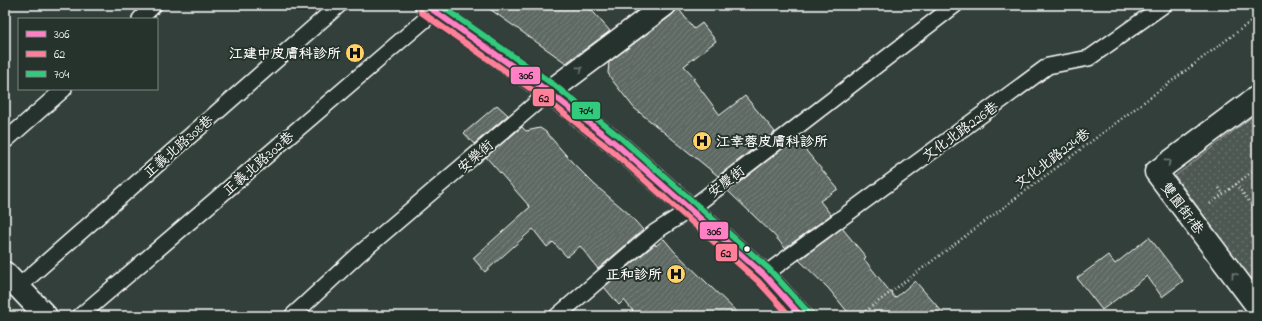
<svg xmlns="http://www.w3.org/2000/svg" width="1262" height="321" font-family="'Indie Flower','LXGW WenKai TC',sans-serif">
  <defs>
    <pattern id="park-dots" width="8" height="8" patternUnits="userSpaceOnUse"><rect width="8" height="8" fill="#4d5853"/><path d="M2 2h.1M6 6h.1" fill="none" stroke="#68716d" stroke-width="1.8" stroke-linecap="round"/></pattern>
    <pattern id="building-hatch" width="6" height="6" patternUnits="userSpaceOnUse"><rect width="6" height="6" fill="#5f6964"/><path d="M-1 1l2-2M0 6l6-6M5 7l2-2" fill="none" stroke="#77807b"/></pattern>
  </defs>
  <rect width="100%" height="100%" fill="#333f3a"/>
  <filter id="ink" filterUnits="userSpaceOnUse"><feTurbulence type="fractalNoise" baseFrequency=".025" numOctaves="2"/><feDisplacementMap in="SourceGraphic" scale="8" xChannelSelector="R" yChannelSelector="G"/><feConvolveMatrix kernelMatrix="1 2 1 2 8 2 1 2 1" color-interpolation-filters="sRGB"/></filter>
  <g filter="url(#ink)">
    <path fill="url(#park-dots)" stroke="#a6aca9" d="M 1257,113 L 1257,288 L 1175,176 Z"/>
    <path fill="url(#building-hatch)" stroke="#fff" d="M 484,5 L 587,5 L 610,31 L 566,63 Z
      M 678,8 L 694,29 L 702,23 L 716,41 L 684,66 L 695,78 L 693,79 L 720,115 L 745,96 L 775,132 L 718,176 L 634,108 L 612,80 L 608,73 L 609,62 L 672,15 Z
      M 497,105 L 508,115 L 474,144 L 464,133 Z
      M 522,127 L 526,131 L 540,128 L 546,132 L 572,162 L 595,185 L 628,213 L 643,230 L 598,269 L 580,246 L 567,257 L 553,242 L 547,247 L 533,229 L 485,272 L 473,258 L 530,207 L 486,157 Z
      M 798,141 L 838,189 L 820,201 L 831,215 L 785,248 L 774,235 L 728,191 L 786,146 L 788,148 Z
      M 842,228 L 866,257 L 864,259 L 895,298 L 915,281 L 946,316 L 851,316 L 828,288 L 799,260 Z
      M 1149,237 L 1183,281 L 1162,297 L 1147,276 L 1102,310 L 1077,278 L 1108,255 L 1115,264 Z
      M 664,239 L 674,251 L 741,316 L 637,316 L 624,300 L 619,305 L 604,287 L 655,244 L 656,246 Z"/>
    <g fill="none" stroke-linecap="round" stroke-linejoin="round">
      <defs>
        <path id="service" d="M 140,19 L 154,5
          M 5,141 L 64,89
          M 764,275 L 1048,66 L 1089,58 L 1164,5
          M 18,287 L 339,5
          M 80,316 L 441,6
          M 292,316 L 358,255 L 549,92
          M 557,316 L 655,232 L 689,210 L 955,5"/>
        <path id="minor" d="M 549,92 L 665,5
          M 1257,97 L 1156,172 L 1257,306
          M 5,273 L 46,316"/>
        <path id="tertiary" d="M 426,5 L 549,92 L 616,144 L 764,275 L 801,316"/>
      </defs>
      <use href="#service" stroke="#fff" stroke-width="18"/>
      <use href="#minor" stroke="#fff" stroke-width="25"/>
      <use href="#tertiary" stroke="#fff" stroke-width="25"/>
      <path stroke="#fff" stroke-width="2.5" stroke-dasharray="1 3" stroke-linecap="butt" d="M 1236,184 L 1257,212
        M 1219,188 L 1223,194
        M 1210,204 L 1257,168
        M 5,312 L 9,316
        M 859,316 L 1257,17"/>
      <use href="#service" stroke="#26332d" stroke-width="15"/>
      <use href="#minor" stroke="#26332d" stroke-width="22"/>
      <use href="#tertiary" stroke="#26332d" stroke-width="22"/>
      <defs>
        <path id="bus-1" d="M 426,5 L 549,92 L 616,144 L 764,275 L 801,316"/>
        <path id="bus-2" d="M 421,12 L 544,98 L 611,150 L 758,281 L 790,316"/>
        <path id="bus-3" d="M 440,5 L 554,85 L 621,138 L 769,269 L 807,311"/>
      </defs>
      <use href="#bus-1" stroke="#26332d" stroke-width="9"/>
      <use href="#bus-2" stroke="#26332d" stroke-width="9"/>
      <use href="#bus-3" stroke="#26332d" stroke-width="9"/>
      <use href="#bus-1" stroke="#ff80c5" stroke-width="6"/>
      <use href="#bus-2" stroke="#ff8098" stroke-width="6"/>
      <use href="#bus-3" stroke="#33ca7d" stroke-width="6"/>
    </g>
    <defs><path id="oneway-chevron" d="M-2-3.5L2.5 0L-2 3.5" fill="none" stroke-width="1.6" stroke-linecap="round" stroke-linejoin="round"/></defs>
    <g stroke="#727a76">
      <use href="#oneway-chevron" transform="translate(580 69) rotate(-37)"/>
      <use href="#oneway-chevron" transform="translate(1168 162) rotate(-37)"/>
      <use href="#oneway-chevron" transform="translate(1234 275) rotate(-127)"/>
    </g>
  </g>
  <defs>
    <symbol id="hospital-disc" viewBox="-11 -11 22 22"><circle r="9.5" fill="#ffd166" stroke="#26332d"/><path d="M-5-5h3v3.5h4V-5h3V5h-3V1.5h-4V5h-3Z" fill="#111"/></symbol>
  </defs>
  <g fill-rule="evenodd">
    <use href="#hospital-disc" x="344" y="42" width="22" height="22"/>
    <use href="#hospital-disc" x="691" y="130" width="22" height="22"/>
    <use href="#hospital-disc" x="665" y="263" width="22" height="22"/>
  </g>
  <circle fill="#fff" stroke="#26332d" stroke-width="1.5" cx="747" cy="249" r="3.5"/>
  <g text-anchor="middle" stroke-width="4" stroke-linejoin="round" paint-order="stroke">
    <g font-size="14" font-weight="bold" fill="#fff" stroke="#26332d" text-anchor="end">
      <text x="341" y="58">江建中皮膚科診所</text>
      <text x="716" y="146" text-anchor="start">江幸蓉皮膚科診所</text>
      <text x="662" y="279">正和診所</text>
    </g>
    <g font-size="14" fill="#fff" stroke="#26332d">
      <text transform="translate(960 131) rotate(-36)" y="5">文化北路226巷</text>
      <text transform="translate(178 146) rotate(-41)" y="5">正義北路308巷</text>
      <text transform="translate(475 156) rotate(-41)" y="5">安樂街</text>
      <text transform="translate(1052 158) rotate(-37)" y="5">文化北路224巷</text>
      <text transform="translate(258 163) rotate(-41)" y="5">正義北路302巷</text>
      <text transform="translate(726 181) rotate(-38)" y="5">安慶街</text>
      <text transform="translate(1183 208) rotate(53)" y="5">雙園街1巷</text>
    </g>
  </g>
  <g stroke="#26332d" stroke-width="1.5">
    <rect x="510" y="66" width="31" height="19" rx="4" fill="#ff80c5"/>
    <rect x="532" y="88" width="23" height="19" rx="4" fill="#ff8098"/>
    <rect x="571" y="101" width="30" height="19" rx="4" fill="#33ca7d"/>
    <rect x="699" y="221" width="30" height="19" rx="4" fill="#ff80c5"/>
    <rect x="715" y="243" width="23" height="19" rx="4" fill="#ff8098"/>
  </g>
  <g font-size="11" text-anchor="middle" font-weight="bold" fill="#111">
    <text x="526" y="79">306</text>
    <text x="544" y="102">62</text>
    <text x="586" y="114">704</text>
    <text x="714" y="235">306</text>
    <text x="726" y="257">62</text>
  </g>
  <rect width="1262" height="321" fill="none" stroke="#26332d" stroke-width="20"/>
  <rect x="10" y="10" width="1242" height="301" fill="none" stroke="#fff" stroke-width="1.5" filter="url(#ink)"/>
  <rect x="18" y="18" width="140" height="72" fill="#26332d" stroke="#7d8581"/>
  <rect x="26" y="31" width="20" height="6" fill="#ff80c5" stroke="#7d8581"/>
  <text x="54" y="38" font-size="12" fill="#ffffff">306</text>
  <rect x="26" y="51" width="20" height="6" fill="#ff8098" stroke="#7d8581"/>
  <text x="54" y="58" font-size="12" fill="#ffffff">62</text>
  <rect x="26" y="71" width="20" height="6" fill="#33ca7d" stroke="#7d8581"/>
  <text x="54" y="78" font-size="12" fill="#ffffff">704</text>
</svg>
